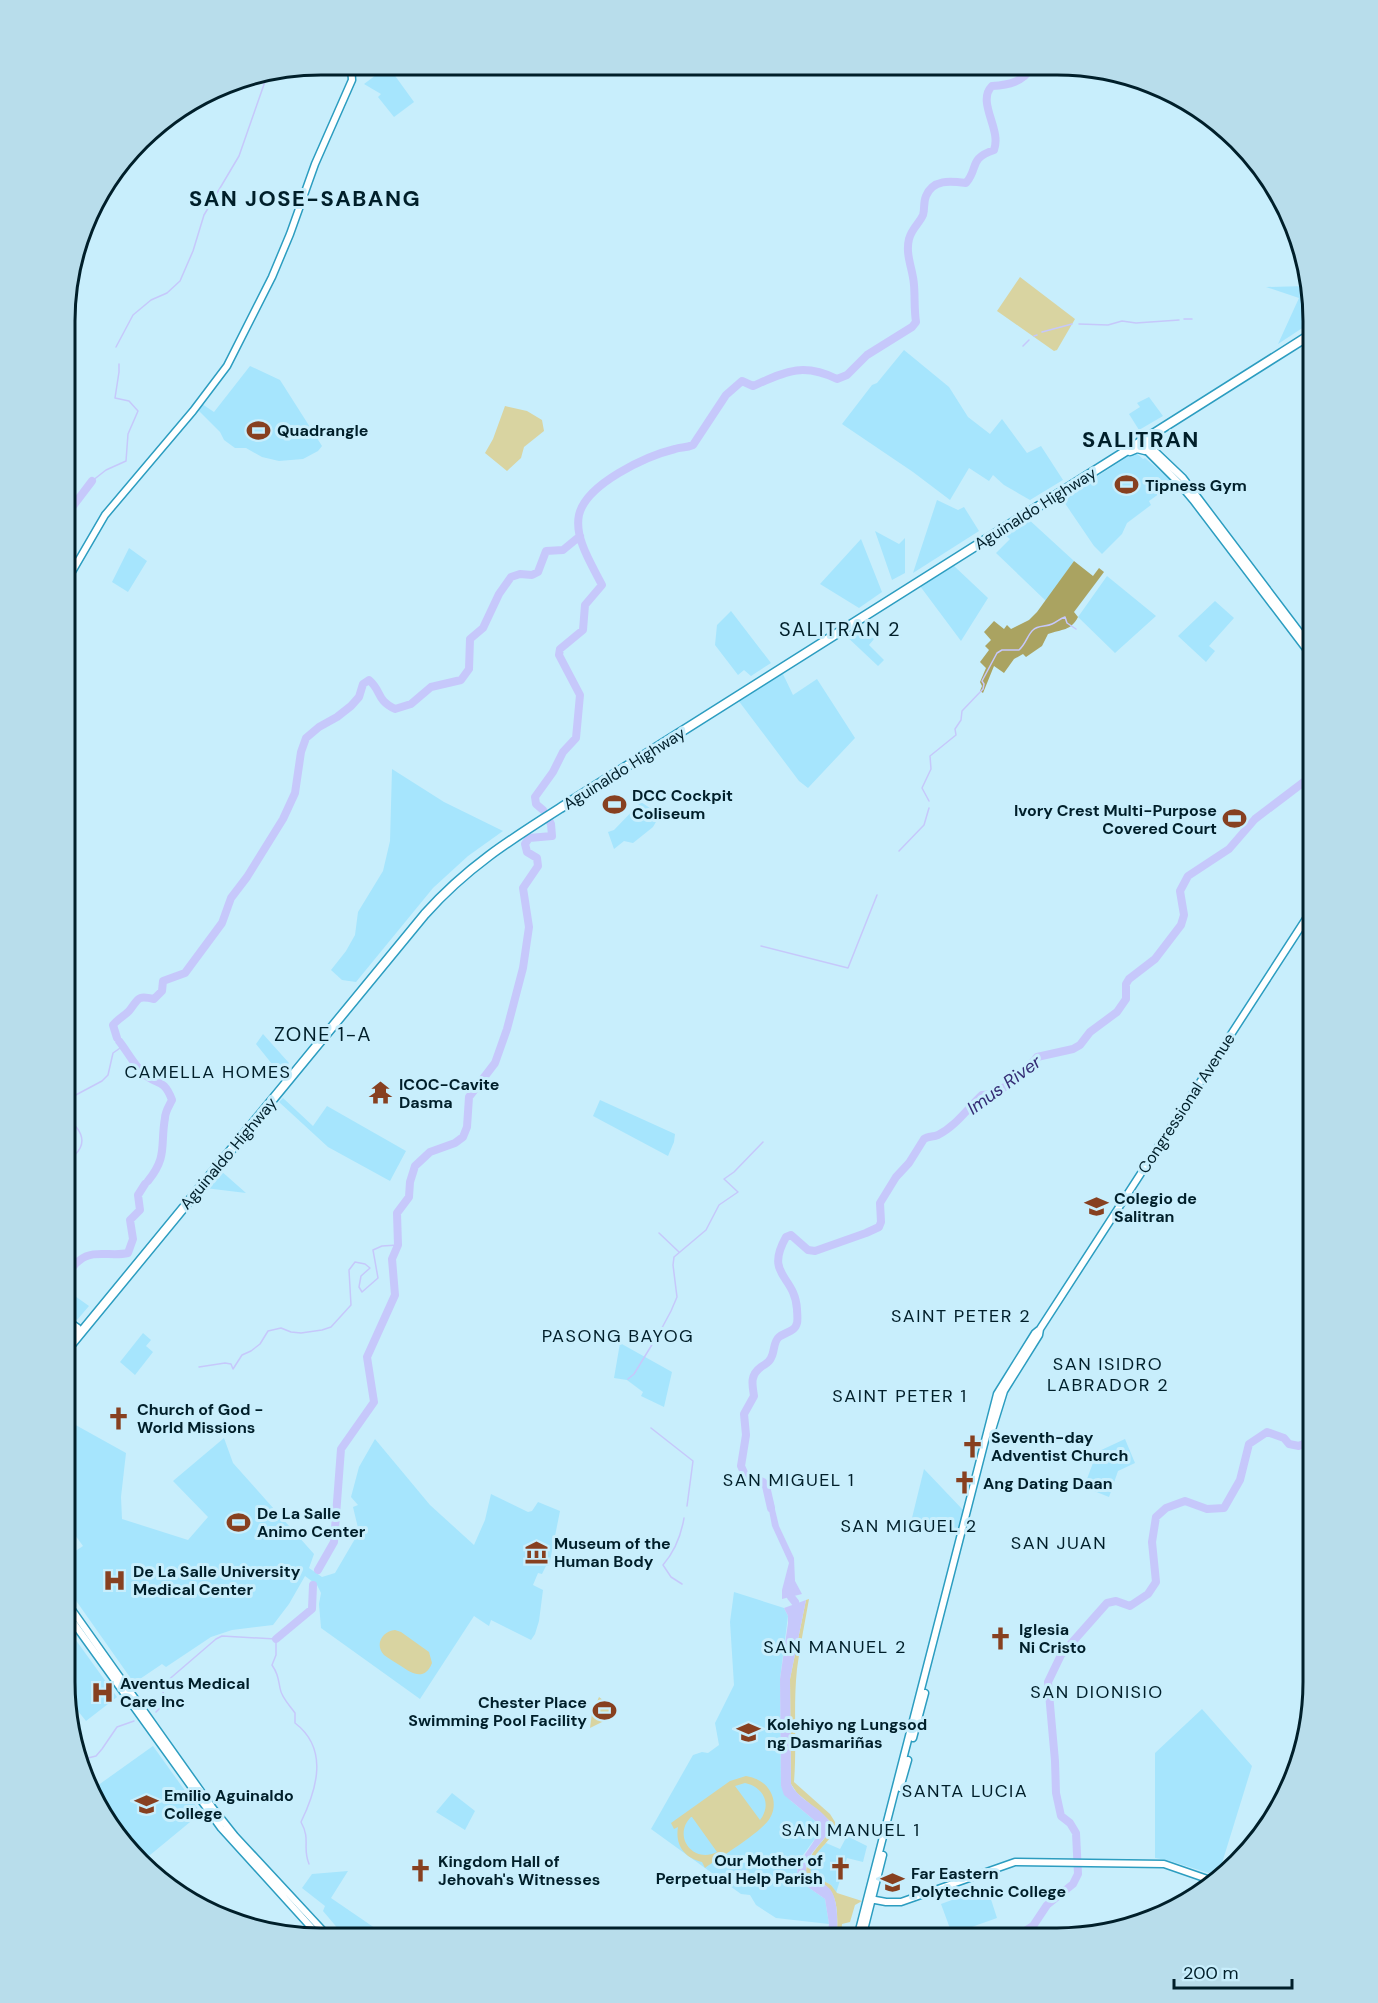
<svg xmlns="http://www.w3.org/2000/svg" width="1378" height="2003" font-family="'DM Sans',sans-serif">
  <rect width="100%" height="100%" fill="#c8eefc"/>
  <path fill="#a6e5fd" d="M 388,66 L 414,102 L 394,117 L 378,97 L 381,94 L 364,84 Z
    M 1306,286 L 1313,321 L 1278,344 L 1299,298 L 1266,287 Z
    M 904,350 L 949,387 L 968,417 L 990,434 L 1002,419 L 1027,453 L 1041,446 L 1063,480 L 1030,500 L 1004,485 L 993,475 L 989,481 L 969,468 L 950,500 L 913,472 L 842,424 L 872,385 L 877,383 Z
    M 250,366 L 280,380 L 322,446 L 318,451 L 303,459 L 279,461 L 262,457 L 246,448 L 235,448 L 224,440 L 220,432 L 198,410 L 202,404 L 214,412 Z
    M 1149,397 L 1163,416 L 1139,430 L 1129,414 L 1140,407 L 1137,403 Z
    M 1135,452 L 1143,459 L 1145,458 L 1174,483 L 1149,501 L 1151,505 L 1127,523 L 1122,534 L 1102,554 L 1094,546 L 1062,499 Z
    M 937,500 L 958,510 L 964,507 L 979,531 L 913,573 Z
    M 1026,517 L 1074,561 L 1046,601 L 996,553 L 1010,539 L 1002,533 Z
    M 875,531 L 899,544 L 905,538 L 905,573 L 892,580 Z
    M 861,539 L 882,592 L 859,608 L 820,584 Z
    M 129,548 L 147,561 L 128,592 L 112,582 Z
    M 953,565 L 988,598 L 961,641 L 920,586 Z
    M 1107,576 L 1156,616 L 1115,653 L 1078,617 Z
    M 1215,601 L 1234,618 L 1209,646 L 1215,651 L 1206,662 L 1178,636 Z
    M 731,611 L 771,663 L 751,676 L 744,670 L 738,675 L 715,645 L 717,625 Z
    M 857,625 L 874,639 L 869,645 L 884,660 L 878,666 L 844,634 Z
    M 782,672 L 793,695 L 817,679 L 855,738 L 808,788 L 799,781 L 738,700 Z
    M 392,769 L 444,802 L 503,831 L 468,856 L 433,888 L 356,982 L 342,980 L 331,970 L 346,951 L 355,935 L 358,912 L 383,871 L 390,841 Z
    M 641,802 L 660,815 L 653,827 L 633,843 L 624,841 L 614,849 L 608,832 L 614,830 Z
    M 263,1034 L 289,1063 L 280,1074 L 256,1044 Z
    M 283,1098 L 313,1126 L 327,1106 L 406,1151 L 390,1181 L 328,1147 L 279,1102 Z
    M 600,1100 L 675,1134 L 674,1142 L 668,1156 L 593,1116 Z
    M 220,1170 L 246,1193 L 205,1188 Z
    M 65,1289 L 89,1306 L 77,1320 L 65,1312 Z
    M 143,1333 L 151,1340 L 146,1346 L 153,1352 L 135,1375 L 120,1362 Z
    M 620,1343 L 672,1372 L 664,1407 L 641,1396 L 643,1392 L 627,1380 L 614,1378 Z
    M 65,1415 L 72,1423 L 126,1453 L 121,1497 L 122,1519 L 188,1540 L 208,1517 L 173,1481 L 224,1438 L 233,1463 L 314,1554 L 309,1568 L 322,1577 L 335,1573 L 359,1532 L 353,1507 L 358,1505 L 351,1497 L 359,1467 L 375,1439 L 430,1505 L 474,1545 L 485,1520 L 491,1494 L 528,1512 L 532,1511 L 538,1502 L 560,1511 L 549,1566 L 546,1566 L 542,1574 L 538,1573 L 533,1585 L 543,1590 L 539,1621 L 535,1634 L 531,1640 L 491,1620 L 489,1626 L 474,1616 L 420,1699 L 321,1628 L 319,1604 L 321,1593 L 317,1585 L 305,1576 L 289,1604 L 273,1625 L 232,1630 L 211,1637 L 166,1667 L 162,1664 L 134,1683 L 65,1585 L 65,1558 L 83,1546 L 67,1524 L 65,1523 Z
    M 1125,1439 L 1135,1463 L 1118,1471 L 1109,1497 L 1084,1487 L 1097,1452 Z
    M 924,1469 L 963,1510 L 959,1529 L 950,1527 L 948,1535 L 910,1526 Z
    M 734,1592 L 784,1608 L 788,1616 L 780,1679 L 781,1786 L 791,1801 L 820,1825 L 817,1836 L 803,1855 L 797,1871 L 798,1877 L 805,1885 L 825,1899 L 829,1924 L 776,1918 L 756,1905 L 750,1895 L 741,1894 L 651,1829 L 693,1755 L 702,1752 L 708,1753 L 719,1745 L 715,1723 L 734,1685 L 730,1622 Z
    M 65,1625 L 117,1697 L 86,1721 L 69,1700 L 65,1682 Z
    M 1202,1709 L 1252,1766 L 1218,1876 L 1167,1860 L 1155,1858 L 1155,1753 Z
    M 153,1746 L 201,1813 L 144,1860 L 91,1795 L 90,1791 Z
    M 452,1793 L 475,1811 L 465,1830 L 436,1812 Z
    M 847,1836 L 867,1846 L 863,1862 L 847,1858 L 836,1893 L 831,1885 L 814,1876 L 810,1870 L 813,1857 L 826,1843 L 840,1849 Z
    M 348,1871 L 331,1898 L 388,1937 L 345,1937 L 323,1911 L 325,1906 L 302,1888 L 312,1874 Z
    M 987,1887 L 997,1918 L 952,1934 L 941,1904 Z"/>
  <path fill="#d9d4a1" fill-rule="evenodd" d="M 1020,277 L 1075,319 L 1057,350 L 1054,351 L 997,311 Z
    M 505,406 L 527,411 L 542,420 L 544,431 L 524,447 L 521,458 L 507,471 L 485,453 L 493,439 Z
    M 809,1599 C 805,1622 800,1646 797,1669 C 793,1706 797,1744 794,1782 L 830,1814 L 835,1822 C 836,1844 807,1851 811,1874 L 831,1885 L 837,1893 L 862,1901 L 855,1905 L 850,1922 L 842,1924 L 841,1938 L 837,1938 C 837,1923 840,1898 827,1887 C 821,1881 812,1880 806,1874 C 806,1848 834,1839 830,1821 L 797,1793 L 791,1784 L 790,1679 L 806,1600 Z
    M 395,1630 L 401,1632 L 429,1652 L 432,1663 C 425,1681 412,1674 401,1666 C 395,1662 389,1659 384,1655 C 374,1644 383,1631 395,1630 Z
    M 599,1697 L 616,1710 L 618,1714 L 590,1728 L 592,1713 Z
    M 746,1776 C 756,1778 765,1782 770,1791 C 775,1799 775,1810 770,1818 C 761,1833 720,1857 705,1868 L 702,1862 C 684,1858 675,1845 678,1827 L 674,1829 L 671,1823 L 730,1781 ZM 745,1783 C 764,1787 772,1805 760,1820 L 735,1786 ZM 691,1817 L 692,1817 L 717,1852 C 693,1864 672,1836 691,1817 Z"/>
  <path fill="#aaa361" d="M 1074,561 L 1093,576 L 1099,568 L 1104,572 L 1074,612 L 1078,617 C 1071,631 1062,629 1048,634 L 1042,646 L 1026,657 L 1023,654 L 1014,659 L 1004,673 L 994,666 L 983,693 L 980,691 L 982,686 L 980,682 L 986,668 L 980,662 L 989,650 L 985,646 L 991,640 L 984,632 L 994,621 L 1004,629 L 1007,625 L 1011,629 L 1029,620 L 1037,612 Z"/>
  <path fill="#c6c8fb" d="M 767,1500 L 773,1501 L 779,1526 L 794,1558 L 795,1581 L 802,1594 L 782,1599 L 782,1590 L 789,1563 L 772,1526 Z
    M 806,1600 L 790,1679 L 791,1784 C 799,1801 822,1807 831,1824 C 829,1843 798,1855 808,1877 C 815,1880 825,1883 830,1889 C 839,1901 837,1924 837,1938 L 827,1938 L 829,1924 L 825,1899 L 805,1885 L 797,1874 C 799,1855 818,1843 820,1825 L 784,1795 L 781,1786 L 780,1679 L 788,1623 L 788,1616 L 784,1608 Z"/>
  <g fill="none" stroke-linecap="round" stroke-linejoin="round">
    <path stroke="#c6c8fb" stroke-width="1.5" d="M 1184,319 L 1192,319
      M 1079,324 L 1108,325 L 1122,321 L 1136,323 L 1179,320
      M 1042,332 L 1072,324
      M 1034,336 L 1037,335
      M 1023,346 L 1029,340
      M 116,347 L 133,315 L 151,300 L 167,293 L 180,281 L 193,251 L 204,215 L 239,156 L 268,73
      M 92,481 L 106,470 L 126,461 L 128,434 L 138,411 L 129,401 L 115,398 L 119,372 L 119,364
      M 929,801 L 922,788 L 931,769 L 930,756 L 956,735 L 955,729 L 961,720 L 962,711 L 983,689 L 984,684 L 982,681 L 997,653 L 1002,650 L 1019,650 C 1026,644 1028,634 1033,630 C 1038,625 1046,627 1052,624 C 1057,622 1059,619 1065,617 L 1067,623 L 1076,629
      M 899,851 L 924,825 L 929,808
      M 761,946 L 848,968 L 877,895
      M 65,1164 C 77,1154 89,1144 77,1128 C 73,1124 70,1122 69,1117 C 68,1110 70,1104 72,1097 L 102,1081 L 108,1075 L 113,1053 L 123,1046
      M 147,1181 L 148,1181
      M 659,1233 L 679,1252
      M 656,1339 L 671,1311 L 677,1297 L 673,1265 L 674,1257 L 706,1230 L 719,1205 L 738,1192 L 724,1179 L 734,1172 L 763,1142
      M 199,1367 L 225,1363 L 231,1364 L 233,1369 L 242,1355 L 251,1351 L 260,1344 L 268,1331 L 281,1328 L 291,1332 L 301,1333 L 322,1330 L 331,1327 L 351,1305 L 349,1270 L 355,1262 L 365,1264 L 370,1268 L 361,1276 L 359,1287 L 362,1292 L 378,1278 L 373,1250 L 382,1246 L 398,1245
      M 628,1379 L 634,1374 L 653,1343
      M 651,1428 L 693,1461 L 687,1506
      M 682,1584 L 671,1577 L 663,1565 C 675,1551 681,1536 684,1518
      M 156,1712 L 166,1702 L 163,1692 L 166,1682 L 216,1639 L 222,1636 L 276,1639 L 276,1655 L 272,1665 C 278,1674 278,1678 280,1688 C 281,1697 290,1706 295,1713 L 295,1723 C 329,1749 317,1789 301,1822 C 311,1840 302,1847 309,1864
      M 83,1763 L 88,1758 L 96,1756 L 102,1749 L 117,1727 L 134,1721
      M 1298,1769 L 1300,1764
      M 1280,1805 L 1279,1789 L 1294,1776"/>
    <path stroke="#c6c8fb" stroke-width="8" d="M 66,511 L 70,510 L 92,481
      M 543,810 L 536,804 L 535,797 L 553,772 L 563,752 L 576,738 L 580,695 L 559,655 L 560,649 L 583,630 L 585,605 L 602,585 C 592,565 574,538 579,515 C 586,484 646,456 675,449 C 681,447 686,448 693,445 L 726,395 L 742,381 L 753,386 C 785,372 802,362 837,379 L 847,375 L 867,355 L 912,327 L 916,322 C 914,309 915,297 914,285 C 913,269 905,255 909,239 C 912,228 919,224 923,215 C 925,209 923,203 926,196 C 933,179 950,181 966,183 C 979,168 968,159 994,150 C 1002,129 976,102 992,86 C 1009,85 1023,82 1032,67
      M 117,1038 L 113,1025 C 118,1019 124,1016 129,1011 C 139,999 136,995 154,999 L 162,991 L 163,981 L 185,973 L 222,923 L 231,898 L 247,877 L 283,819 L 295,793 L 301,752 L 306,738 L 319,727 L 337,717 L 351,706 L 359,697 L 363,684 L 369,680 C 382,691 376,700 395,709 L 411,704 L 431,687 L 461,680 L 469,669 L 470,639 L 483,628 L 499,594 L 511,577 L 520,574 L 532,575 L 538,572 L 546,551 L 563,550 L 580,536
      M 119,1041 C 127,1051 133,1063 142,1072 C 155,1086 163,1076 172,1100 C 169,1106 165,1112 165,1118 C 160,1146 168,1156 148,1181
      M 65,1274 C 71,1270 74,1264 80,1260 C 93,1249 112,1257 128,1253 L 133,1239 L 130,1220 L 140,1210 L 138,1195 L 145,1184
      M 771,1508 L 766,1486 L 763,1482 L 745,1475 L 741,1466 L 746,1435 L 744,1414 L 754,1396 C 752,1384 750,1375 761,1367 C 765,1364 769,1363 771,1358 C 775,1351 773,1342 779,1337 C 785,1332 795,1332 797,1323 C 798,1319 797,1313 797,1309 C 795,1275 764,1276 786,1237 L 791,1235 L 808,1250 L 815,1251 L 866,1233 L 879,1227 L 881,1222 L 880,1203 L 896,1177 L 909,1163 L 924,1139 C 928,1136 933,1137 938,1135 C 956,1126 968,1108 982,1095 L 993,1094 L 1008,1085 L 1026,1070 L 1037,1057 L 1073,1049 L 1080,1045 L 1090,1032 L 1117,1012 L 1126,999 L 1126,984 L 1129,979 L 1155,959 L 1181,925 L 1184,915 L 1180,891 L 1188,876 L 1229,849 L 1255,819 L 1313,775
      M 318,1570 L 334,1542 L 341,1449 L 374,1402 L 367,1357 L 395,1295 L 392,1259 L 398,1245 L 397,1213 L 409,1197 L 410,1182 L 415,1166 L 430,1152 L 455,1143 L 463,1137 L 467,1127 L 469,1097 L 495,1063 L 507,1029 L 523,968 L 529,927 L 523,888 L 538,866 L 537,858 L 527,852 L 525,844 L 529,838 L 552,836 L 551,824 L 548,818
      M 789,1587 L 791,1597 L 795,1602
      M 276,1639 L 312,1609 L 313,1585
      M 1014,1938 L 1033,1926 L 1047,1905 L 1073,1884 L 1078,1874 L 1076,1833 L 1070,1823 L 1061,1816 L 1056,1793 L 1055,1761 L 1048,1682 L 1061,1655 L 1107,1603 L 1116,1601 L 1130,1606 L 1148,1594 L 1156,1582 L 1152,1542 L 1156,1517 L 1166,1508 L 1185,1501 L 1207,1509 L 1224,1508 L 1240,1480 L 1249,1444 L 1267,1432 L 1284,1438 L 1289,1444 L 1299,1446 L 1313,1439"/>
    <defs>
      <path id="secondary" d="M 1141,438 L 1183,478 L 1313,650
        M 1143,447 L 1178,482 L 1193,500 L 1313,658
        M 66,582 L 105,515 L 193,411 L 227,366 L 272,277 L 290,234 L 315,164 L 352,80 L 351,65
        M 65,1319 L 78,1328 L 80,1334
        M 991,1433 L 1004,1391 L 1039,1335 L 1040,1329
        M 65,1600 L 212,1807 L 235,1836 L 328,1936
        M 65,1611 L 221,1828 L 319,1936
        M 913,1738 L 925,1693
        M 900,1788 L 908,1760
        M 870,1899 L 886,1902 L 901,1902 L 1015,1862 L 1164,1864 L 1216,1882
        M 857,1938 L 997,1394 L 1035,1333 L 1040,1329 L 1313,908
        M 862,1938 L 883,1855"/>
      <path id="highway" d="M 1130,451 L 1137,448 L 1145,450
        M 65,1352 L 425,914 C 467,867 510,840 562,807 L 1313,333"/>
    </defs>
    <use href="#secondary" stroke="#2c9dc0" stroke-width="9"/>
    <use href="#highway" stroke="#2c9dc0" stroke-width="11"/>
    <use href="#secondary" stroke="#fff" stroke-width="6"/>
    <use href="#highway" stroke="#fff" stroke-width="8"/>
  </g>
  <defs>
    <symbol id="stadium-bare" viewBox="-9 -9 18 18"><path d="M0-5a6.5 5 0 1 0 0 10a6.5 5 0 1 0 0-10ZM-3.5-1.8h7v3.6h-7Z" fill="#874020" stroke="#c8eefc" stroke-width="2.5" paint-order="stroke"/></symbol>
    <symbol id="temple-bare" viewBox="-9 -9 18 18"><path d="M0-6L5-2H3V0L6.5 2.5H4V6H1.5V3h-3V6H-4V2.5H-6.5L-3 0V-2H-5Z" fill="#874020" stroke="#c8eefc" stroke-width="2.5" paint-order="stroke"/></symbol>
    <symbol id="university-bare" viewBox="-9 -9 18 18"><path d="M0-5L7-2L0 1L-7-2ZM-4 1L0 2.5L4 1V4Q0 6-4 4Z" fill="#874020" stroke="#c8eefc" stroke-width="2.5" paint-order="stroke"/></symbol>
    <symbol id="church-bare" viewBox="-9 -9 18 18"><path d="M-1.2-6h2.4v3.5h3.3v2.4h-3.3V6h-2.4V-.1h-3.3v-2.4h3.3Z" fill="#874020" stroke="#c8eefc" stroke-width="2.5" paint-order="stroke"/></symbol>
    <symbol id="museum-bare" viewBox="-9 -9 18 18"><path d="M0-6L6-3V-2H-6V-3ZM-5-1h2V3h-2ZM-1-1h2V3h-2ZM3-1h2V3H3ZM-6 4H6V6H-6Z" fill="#874020" stroke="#c8eefc" stroke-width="2.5" paint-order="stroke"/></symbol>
    <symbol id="hospital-bare" viewBox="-9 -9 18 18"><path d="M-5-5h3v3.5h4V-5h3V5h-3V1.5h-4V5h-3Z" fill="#874020" stroke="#c8eefc" stroke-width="2.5" paint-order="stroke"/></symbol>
  </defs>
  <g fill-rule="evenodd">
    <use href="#stadium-bare" x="242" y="414" width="33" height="33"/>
    <use href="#stadium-bare" x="1110" y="468" width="33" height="33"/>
    <use href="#stadium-bare" x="598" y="788" width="33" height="33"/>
    <use href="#stadium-bare" x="1218" y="802" width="33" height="33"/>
    <use href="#temple-bare" x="364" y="1076" width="33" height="33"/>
    <use href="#university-bare" x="1080" y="1190" width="33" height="33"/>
    <use href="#church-bare" x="102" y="1402" width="33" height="33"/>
    <use href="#church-bare" x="956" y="1430" width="33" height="33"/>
    <use href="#church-bare" x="948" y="1466" width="33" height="33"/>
    <use href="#stadium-bare" x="222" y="1506" width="33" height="33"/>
    <use href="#museum-bare" x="520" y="1536" width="33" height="33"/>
    <use href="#hospital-bare" x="98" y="1564" width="33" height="33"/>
    <use href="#church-bare" x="984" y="1622" width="33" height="33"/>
    <use href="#hospital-bare" x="86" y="1676" width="33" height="33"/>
    <use href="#stadium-bare" x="588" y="1694" width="33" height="33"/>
    <use href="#university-bare" x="732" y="1716" width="33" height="33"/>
    <use href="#university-bare" x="130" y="1788" width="33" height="33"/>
    <use href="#church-bare" x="824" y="1852" width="33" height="33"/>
    <use href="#church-bare" x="404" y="1854" width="33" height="33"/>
    <use href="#university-bare" x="876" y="1866" width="33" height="33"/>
  </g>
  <g text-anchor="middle" stroke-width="6" stroke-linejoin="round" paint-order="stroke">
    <g font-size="16" font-weight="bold" fill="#001f2a" stroke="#c8eefc" text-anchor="start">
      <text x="277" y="436">Quadrangle</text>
      <text x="1145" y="491">Tipness Gym</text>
      <text x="632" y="801">DCC Cockpit<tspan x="632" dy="18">Coliseum</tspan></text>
      <text x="1217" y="816" text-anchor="end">Ivory Crest Multi-Purpose<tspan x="1217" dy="18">Covered Court</tspan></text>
      <text x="399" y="1090">ICOC-Cavite<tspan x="399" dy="18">Dasma</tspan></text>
      <text x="1114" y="1204">Colegio de<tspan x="1114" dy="18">Salitran</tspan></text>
      <text x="137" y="1415">Church of God -<tspan x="137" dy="18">World Missions</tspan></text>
      <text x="991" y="1443">Seventh-day<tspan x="991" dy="18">Adventist Church</tspan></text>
      <text x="983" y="1489">Ang Dating Daan</text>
      <text x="257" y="1519">De La Salle<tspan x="257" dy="18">Animo Center</tspan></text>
      <text x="554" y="1549">Museum of the<tspan x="554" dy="18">Human Body</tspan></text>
      <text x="133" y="1577">De La Salle University<tspan x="133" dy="18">Medical Center</tspan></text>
      <text x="1019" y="1635">Iglesia<tspan x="1019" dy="18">Ni Cristo</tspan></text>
      <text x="120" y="1689">Aventus Medical<tspan x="120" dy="18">Care Inc</tspan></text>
      <text x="587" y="1708" text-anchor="end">Chester Place<tspan x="587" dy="18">Swimming Pool Facility</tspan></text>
      <text x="767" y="1730">Kolehiyo ng Lungsod<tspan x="767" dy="18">ng Dasmariñas</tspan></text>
      <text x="164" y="1801">Emilio Aguinaldo<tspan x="164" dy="18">College</tspan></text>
      <text x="823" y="1866" text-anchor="end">Our Mother of<tspan x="823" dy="18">Perpetual Help Parish</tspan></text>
      <text x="438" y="1867">Kingdom Hall of<tspan x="438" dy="18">Jehovah's Witnesses</tspan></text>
      <text x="911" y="1879">Far Eastern<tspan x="911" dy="18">Polytechnic College</tspan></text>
    </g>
    <g font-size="16" fill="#001f2a" stroke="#c8eefc">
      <text transform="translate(1035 508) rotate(-32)" y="6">Aguinaldo Highway</text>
      <text transform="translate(624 768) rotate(-32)" y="6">Aguinaldo Highway</text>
      <text transform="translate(1186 1103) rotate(-57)" y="6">Congressional Avenue</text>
      <text transform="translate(228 1153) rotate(-50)" y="6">Aguinaldo Highway</text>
    </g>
    <g font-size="18" letter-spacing="1.5" fill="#001f2a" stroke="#c8eefc">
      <text x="208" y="1078">CAMELLA HOMES</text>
      <text x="961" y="1322">SAINT PETER 2</text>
      <text x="618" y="1342">PASONG BAYOG</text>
      <text x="1108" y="1370">SAN ISIDRO<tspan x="1108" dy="21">LABRADOR 2</tspan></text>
      <text x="900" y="1402">SAINT PETER 1</text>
      <text x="789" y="1486">SAN MIGUEL 1</text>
      <text x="909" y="1532">SAN MIGUEL 2</text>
      <text x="1059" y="1549">SAN JUAN</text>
      <text x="835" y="1653">SAN MANUEL 2</text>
      <text x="1097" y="1698">SAN DIONISIO</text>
      <text x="965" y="1797">SANTA LUCIA</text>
      <text x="851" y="1836">SAN MANUEL 1</text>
    </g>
    <g font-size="18" font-style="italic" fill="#352d75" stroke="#c8eefc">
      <text transform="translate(1004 1085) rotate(-36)" y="6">Imus River</text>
    </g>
    <g font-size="20" letter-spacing="1.5" fill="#001f2a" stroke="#c8eefc">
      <text x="840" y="636">SALITRAN 2</text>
      <text x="323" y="1041">ZONE 1-A</text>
    </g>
    <g font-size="22" font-weight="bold" letter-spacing="1.5" fill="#001f2a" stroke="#c8eefc">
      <text x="305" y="206">SAN JOSE-SABANG</text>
      <text x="1141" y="447">SALITRAN</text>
    </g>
  </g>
  <path d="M0 0H1378V2003H0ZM321 75H1057A246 246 0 0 1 1303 321V1682A246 246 0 0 1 1057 1928H321A246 246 0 0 1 75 1682V321A246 246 0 0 1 321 75Z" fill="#b8ddeb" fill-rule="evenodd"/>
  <path fill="none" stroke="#001f2a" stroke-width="3" d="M321 75H1057A246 246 0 0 1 1303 321V1682A246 246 0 0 1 1057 1928H321A246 246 0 0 1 75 1682V321A246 246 0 0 1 321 75Z"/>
  <path d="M1174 1979v9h118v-9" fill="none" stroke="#001f2a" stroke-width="3"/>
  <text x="1183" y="1979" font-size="18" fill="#001f2a" stroke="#c8eefc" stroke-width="4.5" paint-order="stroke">200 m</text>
</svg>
